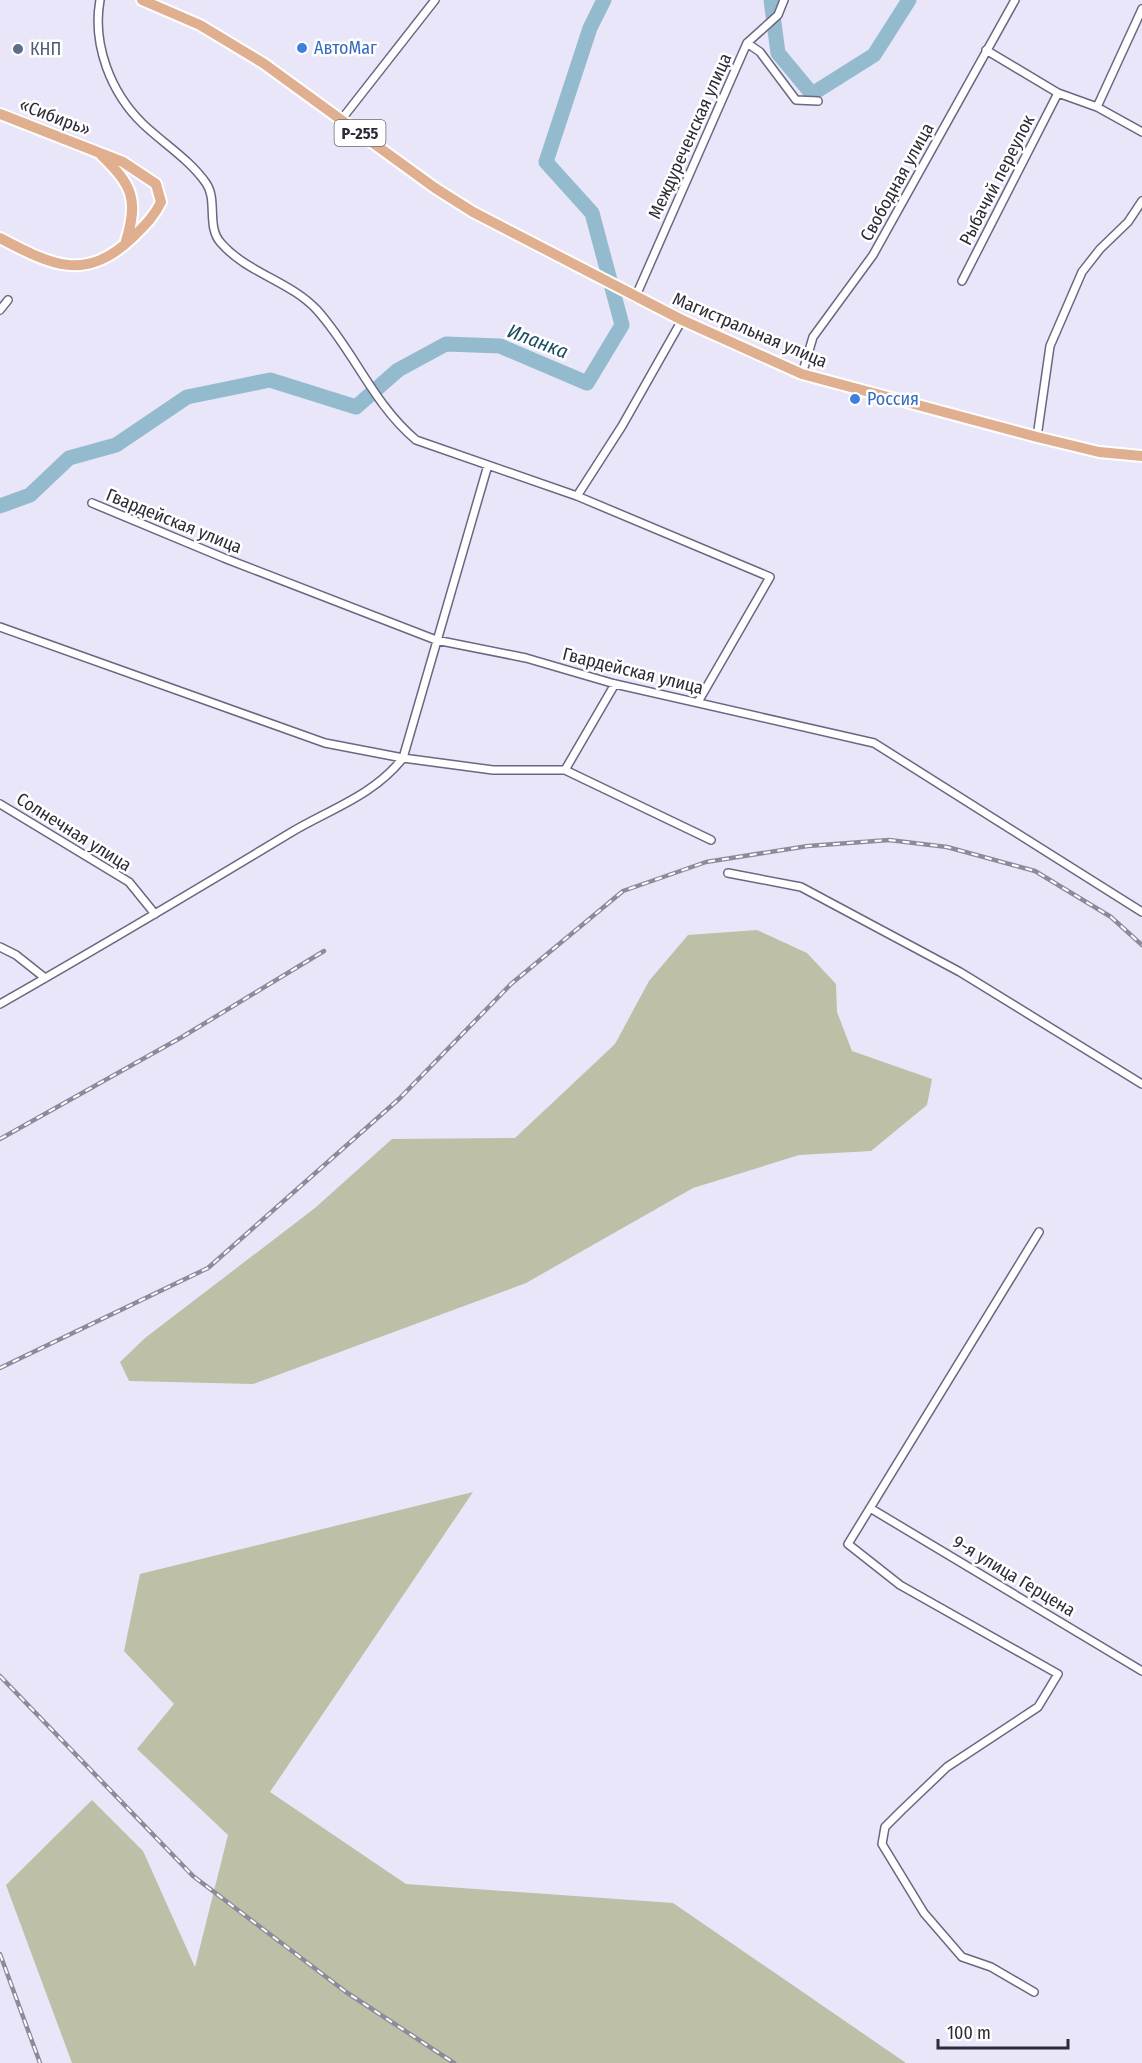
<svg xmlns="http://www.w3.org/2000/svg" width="1142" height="2063" font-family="'Fira Sans Condensed',sans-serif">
  <rect width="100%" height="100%" fill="#e9e6fa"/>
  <path fill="#bdbfa6" d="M 757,930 L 807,953 L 836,984 L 837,1012 L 852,1051 L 932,1079 L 927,1105 L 871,1151 L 799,1155 L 693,1188 L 526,1283 L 253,1384 L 129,1381 L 120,1362 L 145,1338 L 315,1208 L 392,1139 L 515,1138 L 615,1044 L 649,981 L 688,935 Z
    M 473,1492 L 270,1792 L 406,1884 L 673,1903 L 906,2063 L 72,2063 L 6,1885 L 92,1800 L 143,1851 L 195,1967 L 228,1835 L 137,1749 L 174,1704 L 124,1651 L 140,1574 Z"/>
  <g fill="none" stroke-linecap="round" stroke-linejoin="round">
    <path stroke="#94bbcd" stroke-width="15" d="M 771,0 L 778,53 L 812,94 L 874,55 L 909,0
      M 0,506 L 30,495 L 69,458 L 116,445 L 187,397 L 270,380 L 356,407 L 398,370 L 446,344 L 500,346 L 587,383 L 622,325 L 592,213 L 546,162 L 590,28 L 604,0"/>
    <defs>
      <path id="street" d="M 100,0 C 92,45 111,93 143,124 C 164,144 189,159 206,183 C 218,200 206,227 221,243 C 247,273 290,281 317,310 C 354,351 373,404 416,440 L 577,496 L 622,426 L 682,320
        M 747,43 L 778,15 L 784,0
        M 986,50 L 1058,93 L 1097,107 L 1142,132
        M 1097,107 L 1142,9
        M 341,120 L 435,0
        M 962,281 L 1058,93
        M 635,298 L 747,43 L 760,52 L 796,100 L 818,101
        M 0,310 L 8,300
        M 802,374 L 813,337 L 873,255 L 1015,0
        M 1037,437 L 1050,346 L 1082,272 L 1100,249 L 1128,222 L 1142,201
        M 577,496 L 770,577 L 698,702
        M 92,503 L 224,558 L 436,640 L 526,658 L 615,684 L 874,743 L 1142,912
        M 0,627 L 325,743 L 403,758 L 493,770 L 565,770 L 711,840
        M 565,770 L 615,684
        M 0,804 L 129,882 L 155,914
        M 728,873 L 801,887 L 960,972 L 1142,1084
        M 0,947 L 16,955 L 45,978
        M 0,1004 C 98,948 194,891 290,833 C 330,809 373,796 403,758 L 488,465
        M 870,1508 L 1142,1671
        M 1034,1992 L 991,1967 L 962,1957 L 924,1913 L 882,1844 L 885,1827 L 902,1810 L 947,1767 L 1038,1707 L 1058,1674 L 900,1585 L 848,1544 L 1039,1232"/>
      <path id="primary" d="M 142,0 L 200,25 L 263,63 L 435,188 L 473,212 L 682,320 L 802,374 L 1037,437 L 1099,452 L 1142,456
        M 0,114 L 123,162 L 156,184 L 161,202 C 154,217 144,226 133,237 C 86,283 51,265 0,238
        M 101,155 C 132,185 139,199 126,241"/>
    </defs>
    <use href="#street" stroke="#6b6682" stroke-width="10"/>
    <use href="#primary" stroke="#fff" stroke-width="14"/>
    <use href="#street" stroke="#fff" stroke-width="7"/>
    <use href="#primary" stroke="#e0af90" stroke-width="10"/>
    <defs>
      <path id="rail" d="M 0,1139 L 182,1037 L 324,951
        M 0,1368 L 208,1268 L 399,1099 L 511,984 L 623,891 L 706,862 L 808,846 L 889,840 L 947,847 L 1035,871 L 1111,917 L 1142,945
        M 0,1676 L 193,1876 L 346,1992 L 454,2063
        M 0,1954 L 40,2063"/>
    </defs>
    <use href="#rail" stroke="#8d8b9b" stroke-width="4.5"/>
    <use href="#rail" stroke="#fff" stroke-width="2" stroke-dasharray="7" stroke-linecap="butt"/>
  </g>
  <g fill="#3f7fe0" stroke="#fff" stroke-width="2">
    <circle cx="302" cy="48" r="6"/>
    <circle cx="855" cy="399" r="6"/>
  </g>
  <circle fill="#5c6f8a" stroke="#fff" stroke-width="2" cx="18" cy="49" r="6"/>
  <g text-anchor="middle" stroke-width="5" stroke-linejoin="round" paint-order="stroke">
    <rect fill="#fff" stroke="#6c6b73" stroke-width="1.5" x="334.5" y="120" width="51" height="26" rx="4.5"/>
    <g font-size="16" font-weight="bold" fill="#2d2b37">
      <text x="360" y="139">Р-255</text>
    </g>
    <g font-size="18" fill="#366cbe" stroke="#fff" text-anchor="start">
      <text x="314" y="54">АвтоМаг</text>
      <text x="867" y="405">Россия</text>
    </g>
    <g font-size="18" fill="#4e5e75" stroke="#fff" text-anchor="start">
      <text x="30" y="55">КНП</text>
    </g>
    <g font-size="18" fill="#2d2b37" stroke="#fff">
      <text transform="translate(55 117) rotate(21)" y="6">«Сибирь»</text>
      <text transform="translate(690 136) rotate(-66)" y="6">Междуреченская улица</text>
      <text transform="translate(997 180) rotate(-63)" y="6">Рыбачий переулок</text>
      <text transform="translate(897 182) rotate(-61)" y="6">Свободная улица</text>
      <text transform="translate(750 330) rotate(23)" y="6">Магистральная улица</text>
      <text transform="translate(174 521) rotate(22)" y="6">Гвардейская улица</text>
      <text transform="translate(633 671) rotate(14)" y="6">Гвардейская улица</text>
      <text transform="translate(74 832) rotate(32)" y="6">Солнечная улица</text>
      <text transform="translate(1014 1576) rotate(31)" y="6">9-я улица Герцена</text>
    </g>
    <g font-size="20" font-style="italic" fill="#194d61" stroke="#fff">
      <text transform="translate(538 341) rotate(21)" y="7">Иланка</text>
    </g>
  </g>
  <path d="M938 2039v9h130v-9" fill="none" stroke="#2d2b37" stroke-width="3"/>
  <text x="947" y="2039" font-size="18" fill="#2d2b37" stroke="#ffffff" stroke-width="4.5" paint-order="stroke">100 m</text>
</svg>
